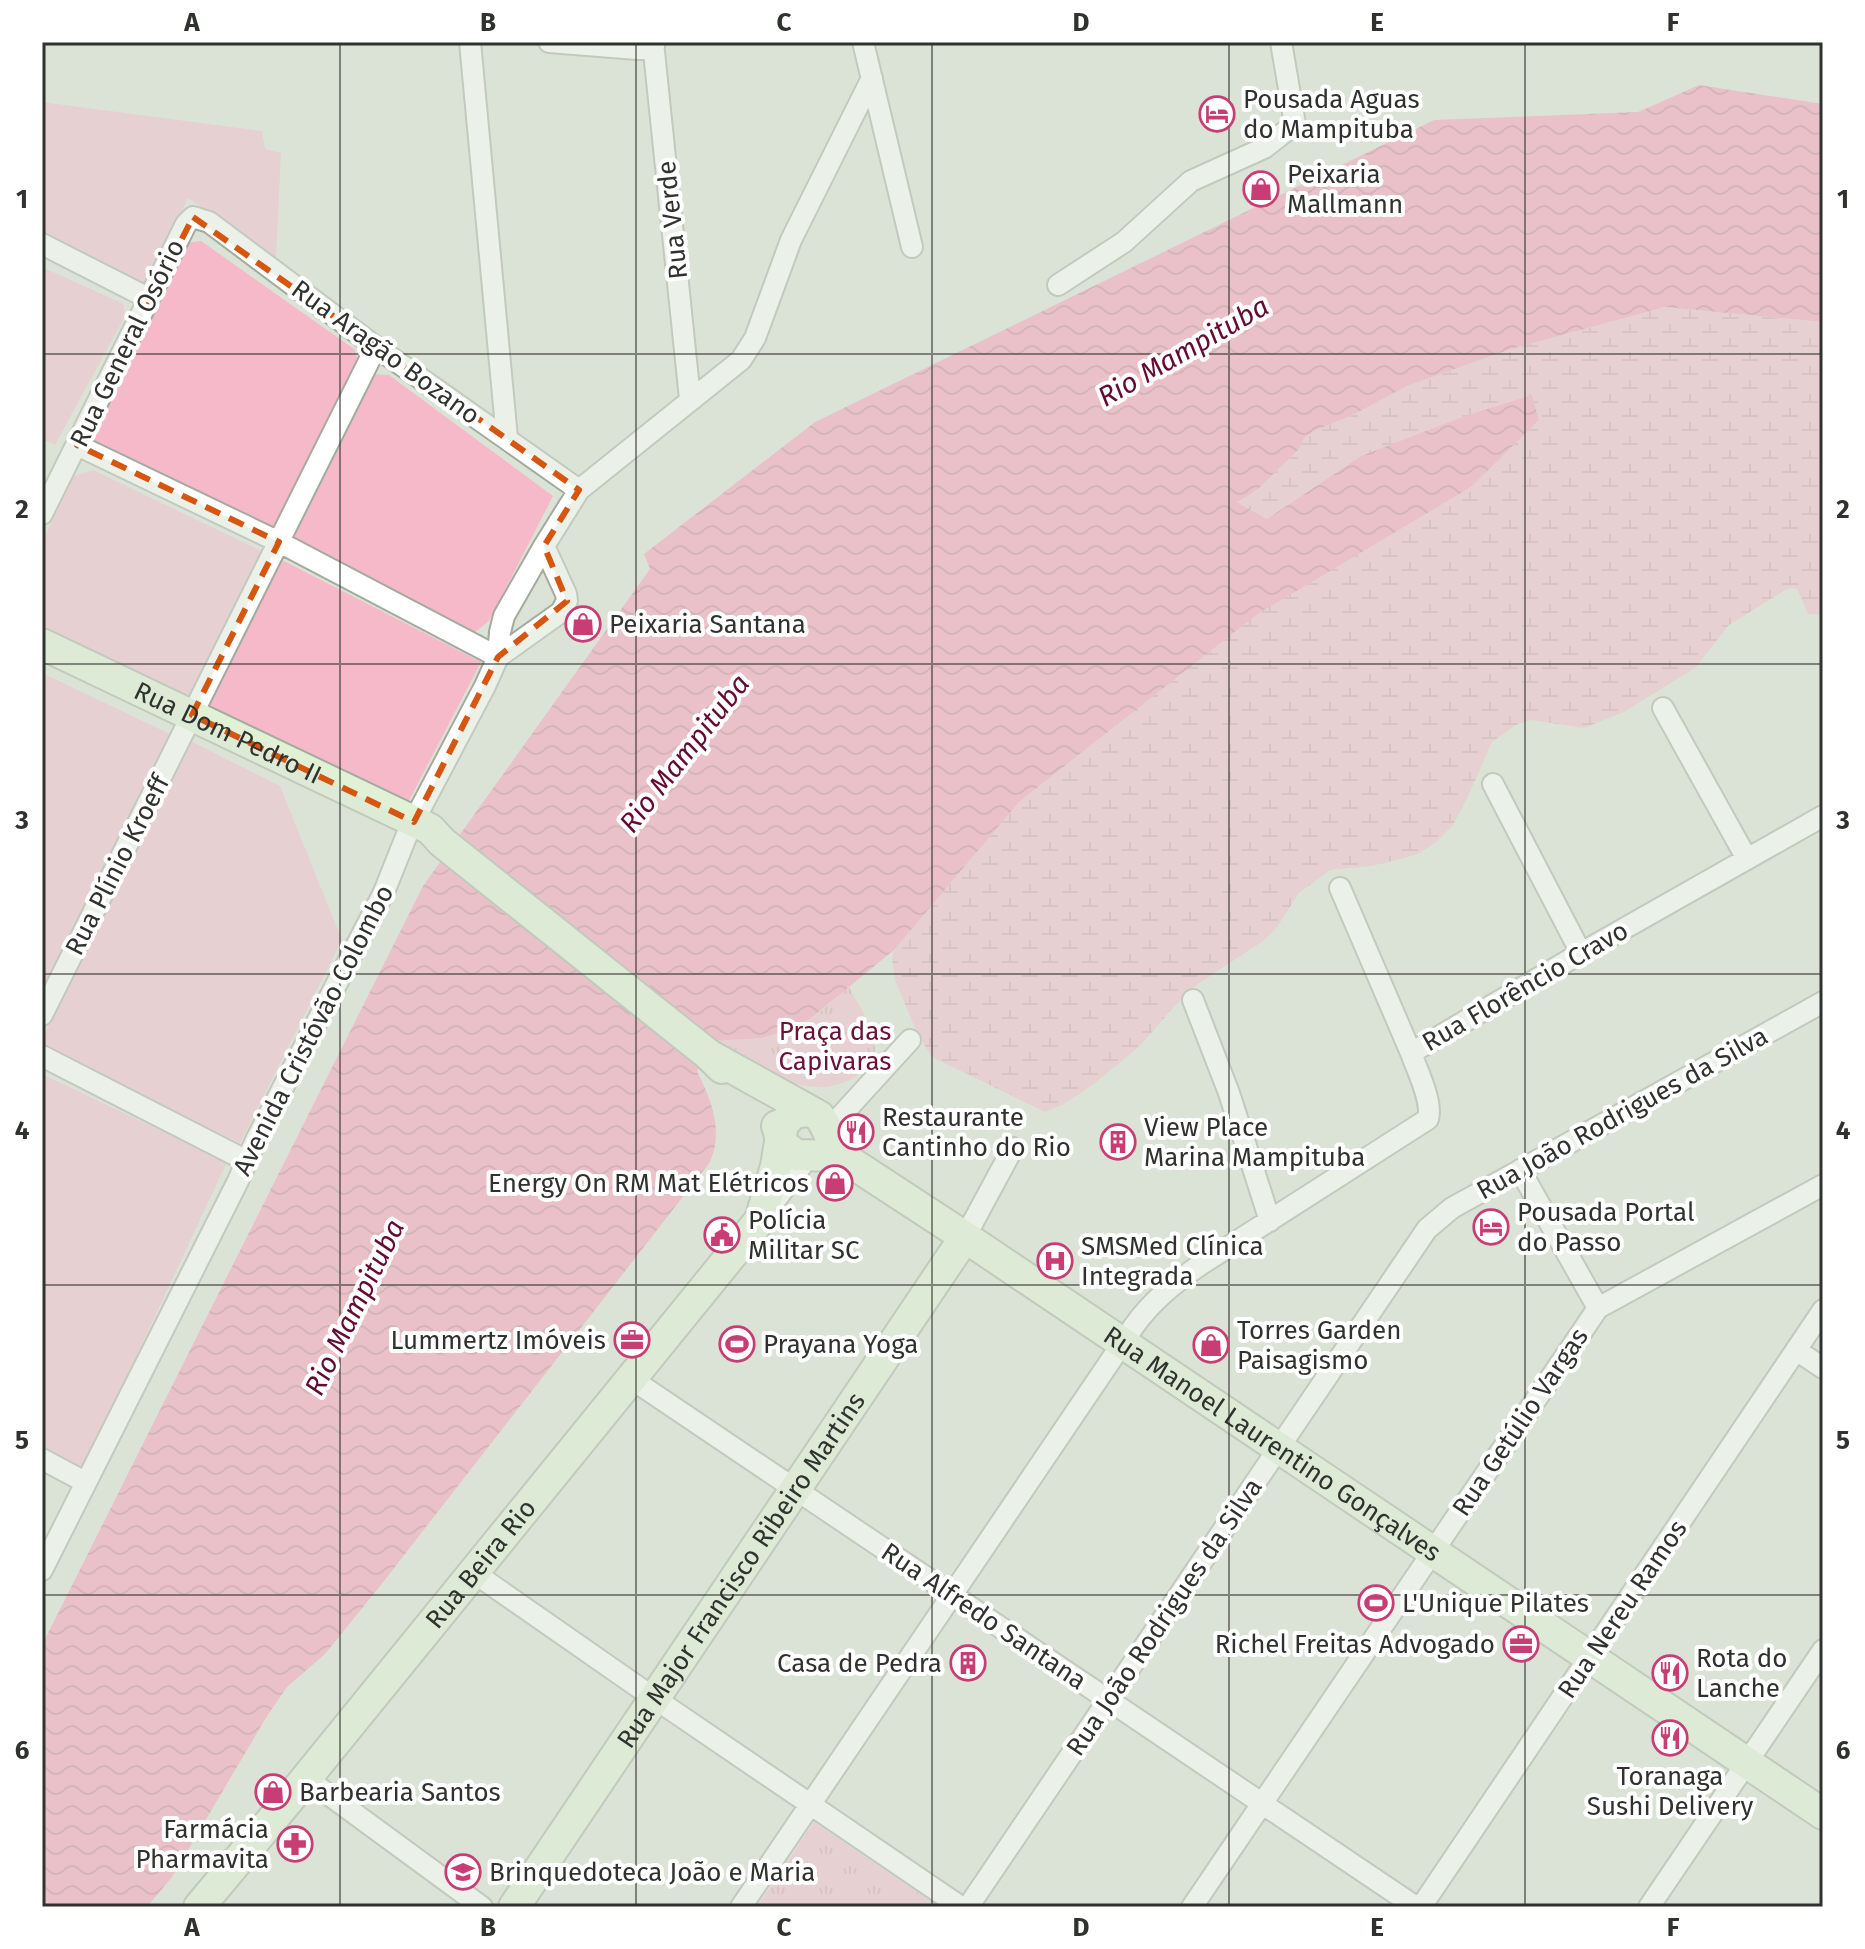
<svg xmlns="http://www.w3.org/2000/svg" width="1865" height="1949" font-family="'Fira Sans',sans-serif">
  <defs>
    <pattern id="wetland-marsh" width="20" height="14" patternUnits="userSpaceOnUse" patternTransform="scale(2)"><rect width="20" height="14" fill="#f5b9ca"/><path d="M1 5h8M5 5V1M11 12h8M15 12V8" fill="none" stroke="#d2a0ae"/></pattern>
    <pattern id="park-tufts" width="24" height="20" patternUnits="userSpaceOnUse" patternTransform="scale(2)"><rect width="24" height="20" fill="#f5b9ca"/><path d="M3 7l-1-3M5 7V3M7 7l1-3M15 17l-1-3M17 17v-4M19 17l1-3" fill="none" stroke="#d2a0ae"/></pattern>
    <pattern id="water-waves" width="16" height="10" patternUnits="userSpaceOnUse" patternTransform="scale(2)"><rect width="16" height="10" fill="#fc97b6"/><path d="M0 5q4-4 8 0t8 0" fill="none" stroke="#cc7c94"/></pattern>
  </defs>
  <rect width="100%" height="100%" fill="#dbe3d7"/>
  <path fill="#f5b9ca" d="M 42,102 L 262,131 L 265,149 L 281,153 L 276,258 L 188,198 L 147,284 L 133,288 L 42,237 Z
    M 201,241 L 354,349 L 359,362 L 273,533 L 91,443 L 187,243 Z
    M 42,267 L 124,304 L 124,318 L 55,445 L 42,439 Z
    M 372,374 L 389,375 L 553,496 L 489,621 L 474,633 L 290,543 Z
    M 93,470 L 264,552 L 189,706 L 42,635 L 42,541 L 74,476 Z
    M 282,560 L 481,662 L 402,814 L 203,712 Z
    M 42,673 L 170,734 L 42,995 Z
    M 189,740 L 280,786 L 342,940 L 240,1143 L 42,1048 L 42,1039 Z
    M 42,1074 L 227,1162 L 83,1470 L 42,1449 L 42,1333 L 45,1326 L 42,1324 Z"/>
  <path fill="url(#wetland-marsh)" d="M 1665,307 L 1823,322 L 1823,615 L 1808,614 L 1797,589 L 1793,588 L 1787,589 L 1729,625 L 1695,668 L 1624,712 L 1584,728 L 1531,720 L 1516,725 L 1492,742 L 1466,801 L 1453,825 L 1435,843 L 1418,854 L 1393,861 L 1371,866 L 1330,870 L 1299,893 L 1275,930 L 1263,941 L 1192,988 L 1171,1010 L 1140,1046 L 1094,1084 L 1064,1104 L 1045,1112 L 932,1057 L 917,1033 L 895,980 L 892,959 L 894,950 L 1019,802 L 1255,615 L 1471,487 L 1539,420 L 1532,395 L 1361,456 L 1267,519 L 1236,501 L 1258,489 L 1300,448 L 1304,438 L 1316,430 L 1351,416 L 1407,386 L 1508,350 Z"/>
  <path fill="url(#park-tufts)" d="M 849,987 C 858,1005 875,1028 875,1049 C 875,1061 868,1068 859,1074 C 813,1107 756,1070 719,1041 C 751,1039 782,1036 810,1019 C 824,1010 836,997 849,987 Z
    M 814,1822 L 939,1907 L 757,1907 Z"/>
  <path fill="url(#water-waves)" d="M 1699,85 L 1823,104 L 1823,322 L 1665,307 L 1508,350 L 1407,386 L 1351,416 L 1316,430 L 1304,438 L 1300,448 L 1258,489 L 1237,502 L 1267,519 L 1361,456 L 1465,416 L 1532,395 L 1539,420 L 1471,487 L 1256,615 L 1019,802 L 894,950 L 810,1019 L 782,1032 L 761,1038 L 715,1041 L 697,1071 C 711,1100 724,1130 710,1162 L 384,1581 L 325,1654 L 287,1687 L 267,1716 L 172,1877 L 147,1907 L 42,1907 L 42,1645 L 423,886 L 650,569 L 644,554 L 815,422 L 1434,120 L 1638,112 Z"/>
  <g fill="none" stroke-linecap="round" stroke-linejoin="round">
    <defs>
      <path id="minor" d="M 470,42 L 507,438
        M 549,42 L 637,49 L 654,47
        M 653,42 L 690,399
        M 863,42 L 912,247
        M 42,244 L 148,298
        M 1058,285 L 1124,242 L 1191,181 L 1264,148 L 1295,124 L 1281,42
        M 77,445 L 279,542 L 498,657
        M 42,514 L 186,224 L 193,217 L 209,222 L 376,347 L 579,490
        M 498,657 L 561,612 L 567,601 L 566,594 L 544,546
        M 1663,708 L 1747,859
        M 1493,784 L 1581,953
        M 1340,888 L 1411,1053
        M 1193,1000 L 1229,1093 L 1270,1221
        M 42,1015 L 376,347
        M 42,1056 L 247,1161
        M 827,1131 L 910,1040
        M 1520,1170 L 1598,1308
        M 770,1207 L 809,1156
        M 965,1237 L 1013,1148
        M 1796,1350 L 1823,1368
        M 630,1378 L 1416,1907
        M 42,1459 L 85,1482
        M 42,1570 L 238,1181 L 256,1140 L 384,892 L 408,832 L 485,686 L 498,657 L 500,632 L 504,616 L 544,546 L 579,490 L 741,360 L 755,338 L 791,240 L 872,78
        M 473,1572 L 654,1698 L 961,1907
        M 306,1778 L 482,1907
        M 741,1907 L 1134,1326 C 1152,1301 1174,1283 1200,1265 L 1428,1119 C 1433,1102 1417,1070 1411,1053 L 1581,953 L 1823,816
        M 968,1907 L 1427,1229 L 1452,1208 L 1823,1002
        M 1192,1907 L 1598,1308 L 1823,1185
        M 1421,1907 L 1823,1310
        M 1649,1907 L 1823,1650"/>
      <g id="secondary">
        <path id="s1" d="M 42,644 L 430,829 L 442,842 L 709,1055 L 722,1068"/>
        <path id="s2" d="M 709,1055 L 819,1116 C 829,1128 831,1144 841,1156 L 965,1237 L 1823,1814"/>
        <path d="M 777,1126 L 783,1145 L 796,1155 L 841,1156"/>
        <path id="s3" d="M 199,1907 L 286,1803 L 760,1220 L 776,1166 L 783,1124 L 794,1113 L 809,1111"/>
        <path id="s4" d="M 514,1907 L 965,1237"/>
      </g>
    </defs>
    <use href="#minor" stroke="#a3aa9e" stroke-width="24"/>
    <use href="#secondary" stroke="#a3aa9e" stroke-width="34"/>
    <use href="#minor" stroke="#fff" stroke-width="20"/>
    <use href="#secondary" stroke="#e1f1d6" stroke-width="30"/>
  </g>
  <path d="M0 0H1865V1949H0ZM 193,217 L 579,490 L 544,546 L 567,601 L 498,657 L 414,822 L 192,715 L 279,542 L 77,445 Z" fill="#dbe3d7" fill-opacity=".55" fill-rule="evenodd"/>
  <path fill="none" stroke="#d6550f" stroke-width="6" stroke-dasharray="16 10" stroke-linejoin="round" d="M 193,217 L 579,490 L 544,546 L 567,601 L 498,657 L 414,822 L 192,715 L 279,542 L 77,445 Z"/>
  <path fill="none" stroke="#2f322e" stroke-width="2" stroke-opacity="0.55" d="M 340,42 L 340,1907M 636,42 L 636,1907M 932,42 L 932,1907M 1229,42 L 1229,1907M 1525,42 L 1525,1907M 42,354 L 1823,354M 42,664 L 1823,664M 42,974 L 1823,974M 42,1285 L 1823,1285M 42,1595 L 1823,1595"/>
  <defs>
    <symbol id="hotel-ring" viewBox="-11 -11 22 22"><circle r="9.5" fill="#fff" stroke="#c83d74" stroke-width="1.5"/><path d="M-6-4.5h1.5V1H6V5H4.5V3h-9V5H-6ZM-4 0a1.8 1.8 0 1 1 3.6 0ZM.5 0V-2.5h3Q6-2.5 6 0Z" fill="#c83d74"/></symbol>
    <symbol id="shop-ring" viewBox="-11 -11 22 22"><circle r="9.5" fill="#fff" stroke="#c83d74" stroke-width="1.5"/><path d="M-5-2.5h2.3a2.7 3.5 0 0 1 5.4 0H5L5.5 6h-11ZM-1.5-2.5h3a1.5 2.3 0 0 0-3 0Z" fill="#c83d74"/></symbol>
    <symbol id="restaurant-ring" viewBox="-11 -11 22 22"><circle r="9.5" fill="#fff" stroke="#c83d74" stroke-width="1.5"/><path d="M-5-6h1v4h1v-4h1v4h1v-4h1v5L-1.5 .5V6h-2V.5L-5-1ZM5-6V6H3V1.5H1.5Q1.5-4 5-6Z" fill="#c83d74"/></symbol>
    <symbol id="building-ring" viewBox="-11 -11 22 22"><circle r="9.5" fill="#fff" stroke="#c83d74" stroke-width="1.5"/><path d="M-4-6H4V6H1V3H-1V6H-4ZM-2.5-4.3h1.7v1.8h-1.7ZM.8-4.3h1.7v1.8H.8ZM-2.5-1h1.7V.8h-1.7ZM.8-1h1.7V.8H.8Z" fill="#c83d74"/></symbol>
    <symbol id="civic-ring" viewBox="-11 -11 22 22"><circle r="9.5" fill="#fff" stroke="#c83d74" stroke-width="1.5"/><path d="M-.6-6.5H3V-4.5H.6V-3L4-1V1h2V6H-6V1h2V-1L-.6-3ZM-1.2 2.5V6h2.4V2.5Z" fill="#c83d74"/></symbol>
    <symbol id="hospital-ring" viewBox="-11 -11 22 22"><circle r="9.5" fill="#fff" stroke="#c83d74" stroke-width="1.5"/><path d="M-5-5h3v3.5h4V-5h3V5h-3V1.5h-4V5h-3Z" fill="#c83d74"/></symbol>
    <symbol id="office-ring" viewBox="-11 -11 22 22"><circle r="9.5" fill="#fff" stroke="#c83d74" stroke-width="1.5"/><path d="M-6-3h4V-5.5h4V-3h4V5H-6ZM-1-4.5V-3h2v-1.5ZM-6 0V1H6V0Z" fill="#c83d74"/></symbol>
    <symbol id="stadium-ring" viewBox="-11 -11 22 22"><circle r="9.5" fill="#fff" stroke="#c83d74" stroke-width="1.5"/><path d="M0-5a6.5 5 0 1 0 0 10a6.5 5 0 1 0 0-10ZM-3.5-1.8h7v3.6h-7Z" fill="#c83d74"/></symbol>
    <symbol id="pharmacy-ring" viewBox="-11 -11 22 22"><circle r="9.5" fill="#fff" stroke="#c83d74" stroke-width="1.5"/><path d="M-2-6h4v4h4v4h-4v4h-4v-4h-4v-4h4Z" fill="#c83d74"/></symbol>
    <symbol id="school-ring" viewBox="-11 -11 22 22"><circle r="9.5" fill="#fff" stroke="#c83d74" stroke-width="1.5"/><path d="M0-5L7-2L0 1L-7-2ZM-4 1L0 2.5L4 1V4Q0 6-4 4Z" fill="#c83d74"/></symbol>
  </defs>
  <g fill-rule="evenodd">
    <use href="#hotel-ring" x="1197" y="94" width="40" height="40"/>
    <use href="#shop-ring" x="1241" y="169" width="40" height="40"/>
    <use href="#shop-ring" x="563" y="604" width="40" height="40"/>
    <use href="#restaurant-ring" x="836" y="1112" width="40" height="40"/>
    <use href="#building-ring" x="1098" y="1122" width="40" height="40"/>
    <use href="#shop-ring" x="815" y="1163" width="40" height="40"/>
    <use href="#hotel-ring" x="1471" y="1207" width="40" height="40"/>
    <use href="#civic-ring" x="702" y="1215" width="40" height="40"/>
    <use href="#hospital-ring" x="1035" y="1241" width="40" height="40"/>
    <use href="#office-ring" x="612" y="1320" width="40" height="40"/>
    <use href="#stadium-ring" x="717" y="1324" width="40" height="40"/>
    <use href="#shop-ring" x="1191" y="1325" width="40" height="40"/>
    <use href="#stadium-ring" x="1356" y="1583" width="40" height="40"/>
    <use href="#office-ring" x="1501" y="1624" width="40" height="40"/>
    <use href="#building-ring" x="948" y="1643" width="40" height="40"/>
    <use href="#restaurant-ring" x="1650" y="1653" width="40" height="40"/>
    <use href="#restaurant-ring" x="1650" y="1718" width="40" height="40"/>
    <use href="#shop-ring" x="253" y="1772" width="40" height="40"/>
    <use href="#pharmacy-ring" x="275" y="1824" width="40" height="40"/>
    <use href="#school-ring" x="443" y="1852" width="40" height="40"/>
  </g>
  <g text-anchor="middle" stroke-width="8" stroke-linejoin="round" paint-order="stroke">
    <g font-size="26" fill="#2f322e" stroke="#fff" text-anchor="start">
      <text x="1243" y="108">Pousada Aguas<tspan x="1243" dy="30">do Mampituba</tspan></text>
      <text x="1287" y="183">Peixaria<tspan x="1287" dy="30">Mallmann</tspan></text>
      <text x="609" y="633">Peixaria Santana</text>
      <text x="882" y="1126">Restaurante<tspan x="882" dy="30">Cantinho do Rio</tspan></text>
      <text x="1144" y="1136">View Place<tspan x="1144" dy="30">Marina Mampituba</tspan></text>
      <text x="809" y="1192" text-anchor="end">Energy On RM Mat Elétricos</text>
      <text x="1517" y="1221">Pousada Portal<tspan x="1517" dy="30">do Passo</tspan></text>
      <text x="748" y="1229">Polícia<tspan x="748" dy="30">Militar SC</tspan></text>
      <text x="1081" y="1255">SMSMed Clínica<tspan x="1081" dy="30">Integrada</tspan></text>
      <text x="1237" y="1339">Torres Garden<tspan x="1237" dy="30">Paisagismo</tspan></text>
      <text x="606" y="1349" text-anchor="end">Lummertz Imóveis</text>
      <text x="763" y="1353">Prayana Yoga</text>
      <text x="1402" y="1612">L'Unique Pilates</text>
      <text x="1495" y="1653" text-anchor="end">Richel Freitas Advogado</text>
      <text x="1696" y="1667">Rota do<tspan x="1696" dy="30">Lanche</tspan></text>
      <text x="942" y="1672" text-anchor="end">Casa de Pedra</text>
      <text x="1670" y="1785" text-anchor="middle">Toranaga<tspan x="1670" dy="30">Sushi Delivery</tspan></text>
      <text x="299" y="1801">Barbearia Santos</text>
      <text x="269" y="1838" text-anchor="end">Farmácia<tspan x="269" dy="30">Pharmavita</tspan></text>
      <text x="489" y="1881">Brinquedoteca João e Maria</text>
    </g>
    <g font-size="26" fill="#2f322e" stroke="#fff">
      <text transform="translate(672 220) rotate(-96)" y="9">Rua Verde</text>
      <text transform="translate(127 343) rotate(-64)" y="9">Rua General Osório</text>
      <text transform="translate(386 352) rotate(36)" y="9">Rua Aragão Bozano</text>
      <text dy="9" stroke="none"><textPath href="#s1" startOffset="206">Rua Dom Pedro II</textPath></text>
      <text transform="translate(117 865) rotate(-63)" y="9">Rua Plínio Kroeff</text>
      <text transform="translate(1525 986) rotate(-30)" y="9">Rua Florêncio Cravo</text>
      <text transform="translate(313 1030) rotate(-63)" y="9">Avenida Cristóvão Colombo</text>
      <text transform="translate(1622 1113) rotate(-29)" y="9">Rua João Rodrigues da Silva</text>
      <text transform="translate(1520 1422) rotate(-56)" y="9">Rua Getúlio Vargas</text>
      <text dy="9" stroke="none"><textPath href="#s2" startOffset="690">Rua Manoel Laurentino Gonçalves</textPath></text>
      <text dy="9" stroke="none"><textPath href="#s3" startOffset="444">Rua Beira Rio</textPath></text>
      <text dy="9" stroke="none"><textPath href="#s4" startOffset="406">Rua Major Francisco Ribeiro Martins</textPath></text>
      <text transform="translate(1622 1609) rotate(-56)" y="9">Rua Nereu Ramos</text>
      <text transform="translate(984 1616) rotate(34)" y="9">Rua Alfredo Santana</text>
      <text transform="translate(1164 1617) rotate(-56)" y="9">Rua João Rodrigues da Silva</text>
    </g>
    <g font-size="26" fill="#6a1238" stroke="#fff">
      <text x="835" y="1040">Praça das<tspan x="835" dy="30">Capivaras</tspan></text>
    </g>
    <g font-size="28" font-style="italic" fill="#640b33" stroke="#fff">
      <text transform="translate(1183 351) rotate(-30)" y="10">Rio Mampituba</text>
      <text transform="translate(684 753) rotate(-52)" y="10">Rio Mampituba</text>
      <text transform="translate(354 1307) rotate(-64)" y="10">Rio Mampituba</text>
    </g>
  </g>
  <rect width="1865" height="1949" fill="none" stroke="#ffffff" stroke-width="88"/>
  <rect x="44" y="44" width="1777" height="1861" fill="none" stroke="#2f322e" stroke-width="3"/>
  <g font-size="26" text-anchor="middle" font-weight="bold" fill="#2f322e">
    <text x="192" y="31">A</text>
    <text x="488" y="31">B</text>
    <text x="784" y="31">C</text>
    <text x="1081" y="31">D</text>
    <text x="1377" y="31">E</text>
    <text x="1673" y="31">F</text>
    <text x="22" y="208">1</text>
    <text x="1843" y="208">1</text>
    <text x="22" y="518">2</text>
    <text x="1843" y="518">2</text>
    <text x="22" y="829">3</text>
    <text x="1843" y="829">3</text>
    <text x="22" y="1139">4</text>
    <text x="1843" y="1139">4</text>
    <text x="22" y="1449">5</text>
    <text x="1843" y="1449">5</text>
    <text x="22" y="1759">6</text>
    <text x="1843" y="1759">6</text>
    <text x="192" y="1936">A</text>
    <text x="488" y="1936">B</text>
    <text x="784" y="1936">C</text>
    <text x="1081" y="1936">D</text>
    <text x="1377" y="1936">E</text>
    <text x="1673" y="1936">F</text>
  </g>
</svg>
